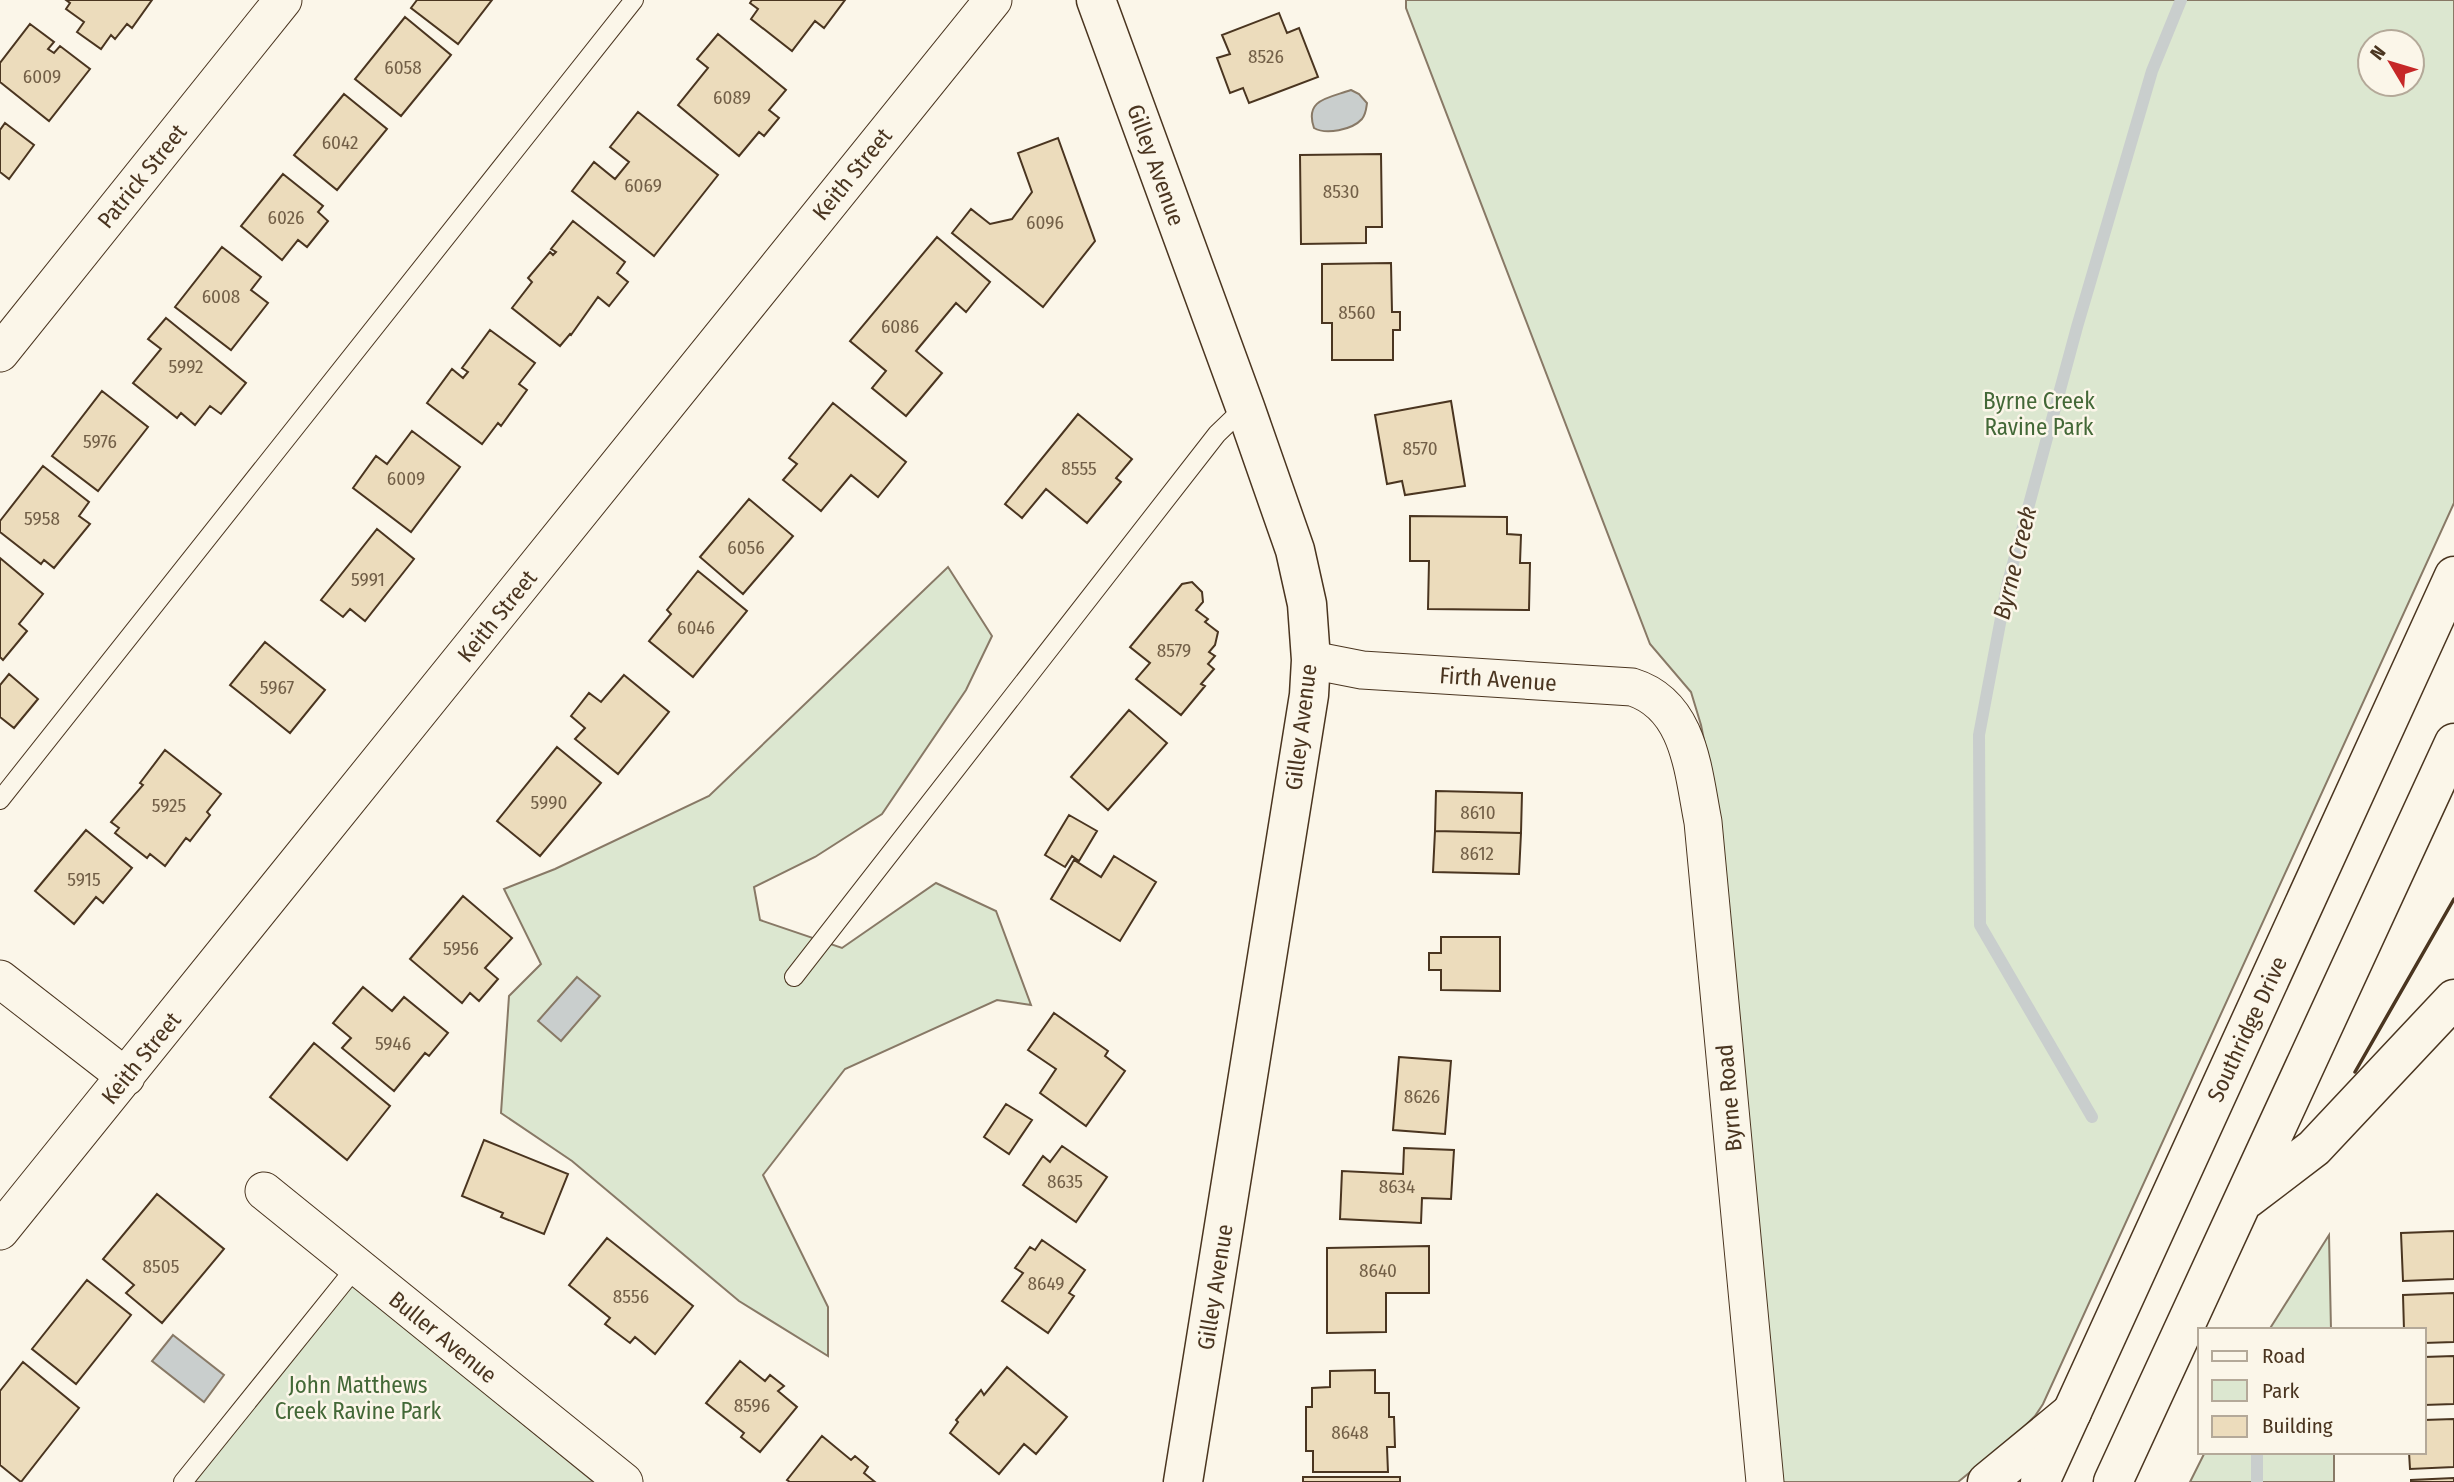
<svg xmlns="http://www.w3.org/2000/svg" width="2454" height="1482" font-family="'Fira Sans Condensed',sans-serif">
  <rect width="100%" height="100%" fill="#fbf6e9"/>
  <path fill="#dce7d0" stroke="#887966" stroke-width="2" fill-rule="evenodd" d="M 1406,0 L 2454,0 L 2454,503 L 2043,1404 L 2035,1416 L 2018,1433 L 1958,1482 L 1781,1482 L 1720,820 L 1701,725 L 1691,692 L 1650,644 L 1406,8 ZM 2370,42 L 2412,42 L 2412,84 L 2370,84 Z
    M 948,567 L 992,636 L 966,690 L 882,814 L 815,857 L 754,887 L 760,920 L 842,948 L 936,883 L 996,911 L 1031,1005 L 997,1000 L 845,1069 L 763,1175 L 828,1307 L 828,1356 L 739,1301 L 572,1161 L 501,1113 L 509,996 L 541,964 L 504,889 L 555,869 L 709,796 Z
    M 2329,1235 L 2331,1330 L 2269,1330 Z
    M 346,1279 L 594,1482 L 183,1482 Z
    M 2205,1452 L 2334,1452 L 2334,1482 L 2190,1482 Z"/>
  <path fill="#c9cecd" stroke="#887966" stroke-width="2" d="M 1351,90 L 1359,94 L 1367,103 C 1366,110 1366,114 1362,119 C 1352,130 1326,135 1314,128 C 1304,99 1329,98 1351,90 Z
    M 577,977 L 600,996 L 561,1041 L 538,1021 Z
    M 173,1335 L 224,1375 L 204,1402 L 152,1361 Z"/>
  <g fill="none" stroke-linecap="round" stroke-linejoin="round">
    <path stroke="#c9cecd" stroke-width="12" d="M 2092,1117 L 1980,925 L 1979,735 L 2007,586 L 2077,327 L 2152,71 L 2181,0
      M 2257,1452 L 2257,1482"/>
  </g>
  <path fill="#ecdcbc" stroke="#4a3520" stroke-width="2" d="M 66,0 L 152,0 L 132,28 L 127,24 L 115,39 L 111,35 L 101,49 L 77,32 L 84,22 L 66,9 L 70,3 Z
    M 417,0 L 492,0 L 458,44 L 411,8 Z
    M 752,0 L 845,0 L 824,28 L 815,21 L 792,51 L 751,19 L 758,9 L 750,3 Z
    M 1279,13 L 1287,33 L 1299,28 L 1318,77 L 1249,103 L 1243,88 L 1230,93 L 1217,58 L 1230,54 L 1222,35 Z
    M 405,17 L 451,55 L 401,116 L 355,79 Z
    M 30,24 L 54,42 L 48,49 L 54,53 L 60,46 L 90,69 L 49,121 L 0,82 L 0,63 Z
    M 718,34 L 786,90 L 769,110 L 779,118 L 764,136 L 759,132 L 739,156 L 678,105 L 708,68 L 697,59 Z
    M 344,94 L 387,129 L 337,190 L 294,155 Z
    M 638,112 L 718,175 L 654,256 L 572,191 L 594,162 L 615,179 L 629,162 L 610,147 Z
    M 5,123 L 34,145 L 9,179 L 0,172 L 0,130 Z
    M 1058,138 L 1095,241 L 1043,307 L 952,233 L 971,209 L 990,224 L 1012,219 L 1032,192 L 1018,153 Z
    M 1381,154 L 1382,227 L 1366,227 L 1366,243 L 1301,244 L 1300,155 Z
    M 283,174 L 323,206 L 318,212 L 328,221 L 307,247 L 298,240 L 282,260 L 241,226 Z
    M 573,221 L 625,262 L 617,273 L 628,282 L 609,306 L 598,297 L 571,335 L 570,334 L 560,346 L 512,308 L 532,282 L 528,278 L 550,252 L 553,255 L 556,252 L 551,249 Z
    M 937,237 L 990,282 L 966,312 L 956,303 L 916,351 L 942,373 L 906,416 L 872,388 L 886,371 L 850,341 Z
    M 222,247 L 261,277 L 251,290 L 268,303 L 231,350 L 175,307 Z
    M 1391,263 L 1392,312 L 1400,312 L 1400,330 L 1393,330 L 1393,360 L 1332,360 L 1332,323 L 1322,323 L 1322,264 Z
    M 166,318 L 246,383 L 221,414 L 210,406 L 195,425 L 181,413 L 177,418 L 133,383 L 161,349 L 148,339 Z
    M 490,330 L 535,363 L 519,384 L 527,390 L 501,426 L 498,423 L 482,444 L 427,403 L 452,369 L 463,378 L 468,372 L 462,368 Z
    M 102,391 L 148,427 L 98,491 L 52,456 Z
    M 1451,401 L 1465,486 L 1405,495 L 1402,481 L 1387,484 L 1375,415 Z
    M 833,403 L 906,462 L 878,497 L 851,475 L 821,511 L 783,480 L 797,464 L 789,458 Z
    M 1078,414 L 1132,459 L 1116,478 L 1121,482 L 1087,523 L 1046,489 L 1022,518 L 1005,504 Z
    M 412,431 L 460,467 L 411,532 L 353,488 L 376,456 L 387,464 Z
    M 43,466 L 89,502 L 79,516 L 90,524 L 54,568 L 44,560 L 41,564 L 0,532 L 0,521 Z
    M 749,499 L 793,536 L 743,594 L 700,557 Z
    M 1410,516 L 1507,517 L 1507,534 L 1521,535 L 1520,563 L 1530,563 L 1529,610 L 1428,609 L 1429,561 L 1410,561 Z
    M 377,529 L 414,559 L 365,621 L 350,609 L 343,617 L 321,600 Z
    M 0,558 L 43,594 L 19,624 L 27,631 L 3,660 L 0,657 Z
    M 698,571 L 747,611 L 693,677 L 649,641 L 671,614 L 667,610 Z
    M 1192,582 L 1202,592 L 1203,602 L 1196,610 L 1208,619 L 1205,622 L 1218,632 L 1215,645 L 1209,652 L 1215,656 L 1208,664 L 1214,669 L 1201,684 L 1205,686 L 1181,715 L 1136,679 L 1150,663 L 1130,647 L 1182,584 Z
    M 265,642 L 325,690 L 290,733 L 230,685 Z
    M 9,674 L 38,699 L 14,728 L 0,717 L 0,685 Z
    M 624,675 L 669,712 L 618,774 L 575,739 L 585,728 L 571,716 L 589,693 L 601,702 Z
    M 1129,710 L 1167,743 L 1108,810 L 1071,777 Z
    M 557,747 L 601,783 L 540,856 L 497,821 Z
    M 165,750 L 221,794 L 207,812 L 210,815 L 190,841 L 186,838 L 165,866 L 150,854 L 147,858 L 115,833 L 119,828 L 111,822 L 143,785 L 140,783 Z
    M 1436,791 L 1522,793 L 1521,833 L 1435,831 Z
    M 1069,815 L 1097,831 L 1079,861 L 1072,856 L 1065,867 L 1045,855 Z
    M 86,830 L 132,868 L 103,903 L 96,897 L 74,924 L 35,891 Z
    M 1435,831 L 1521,833 L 1519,874 L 1433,872 Z
    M 1114,856 L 1156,882 L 1120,941 L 1051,899 L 1074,860 L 1101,877 Z
    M 463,896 L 512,938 L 485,968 L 498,979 L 479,1001 L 470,993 L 462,1003 L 410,959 Z
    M 1441,937 L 1500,937 L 1500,991 L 1441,990 L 1441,970 L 1429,970 L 1429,953 L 1441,953 Z
    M 363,987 L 392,1011 L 404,997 L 448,1033 L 429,1056 L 425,1053 L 394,1091 L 342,1048 L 351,1038 L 333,1023 Z
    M 1054,1013 L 1108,1051 L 1105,1056 L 1125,1071 L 1086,1126 L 1040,1093 L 1056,1069 L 1028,1050 Z
    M 314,1043 L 390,1106 L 347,1160 L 270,1097 Z
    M 1399,1057 L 1451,1061 L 1445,1134 L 1393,1130 Z
    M 1006,1104 L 1032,1120 L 1009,1154 L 984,1137 Z
    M 484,1140 L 568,1174 L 544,1234 L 501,1217 L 503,1213 L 462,1196 Z
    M 1062,1146 L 1107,1177 L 1076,1222 L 1023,1185 L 1043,1156 L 1050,1162 Z
    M 1404,1148 L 1454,1150 L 1451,1199 L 1422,1198 L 1421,1223 L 1340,1219 L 1342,1171 L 1403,1174 Z
    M 157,1194 L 224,1249 L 162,1323 L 126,1293 L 134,1285 L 103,1259 Z
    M 2454,1231 L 2454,1279 L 2403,1281 L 2401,1233 Z
    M 607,1238 L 693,1306 L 655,1354 L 635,1337 L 630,1343 L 605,1324 L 610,1318 L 569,1285 Z
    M 1042,1240 L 1085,1270 L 1069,1293 L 1074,1296 L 1048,1333 L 1002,1301 L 1023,1273 L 1015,1268 L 1030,1247 L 1035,1250 Z
    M 1429,1246 L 1429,1293 L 1386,1293 L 1386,1332 L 1327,1333 L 1327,1248 Z
    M 87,1280 L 131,1315 L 76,1384 L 32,1349 Z
    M 2454,1293 L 2454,1342 L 2424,1343 L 2424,1330 L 2404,1330 L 2403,1295 Z
    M 2454,1356 L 2454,1404 L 2424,1405 L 2424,1357 Z
    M 740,1361 L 765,1381 L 770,1375 L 784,1386 L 778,1391 L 797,1407 L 760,1452 L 741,1437 L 744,1433 L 706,1403 Z
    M 23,1362 L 79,1408 L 21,1482 L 0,1465 L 0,1391 Z
    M 1007,1367 L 1067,1417 L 1036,1454 L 1024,1444 L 999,1474 L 950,1433 L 958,1422 L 956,1420 L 981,1390 L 984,1395 Z
    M 1375,1370 L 1375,1393 L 1389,1393 L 1389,1417 L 1394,1417 L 1395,1447 L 1387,1447 L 1388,1472 L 1313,1472 L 1313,1451 L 1306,1451 L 1306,1407 L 1312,1407 L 1312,1388 L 1330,1387 L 1330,1371 Z
    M 2454,1419 L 2454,1467 L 2410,1469 L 2409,1452 L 2424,1452 L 2424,1420 Z
    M 822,1436 L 851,1460 L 855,1456 L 868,1467 L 864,1473 L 875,1482 L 790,1482 L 787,1480 Z
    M 1303,1477 L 1400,1477 L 1400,1482 L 1303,1482 Z
    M 2454,1478 L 2454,1482 L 2411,1482 L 2411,1480 Z"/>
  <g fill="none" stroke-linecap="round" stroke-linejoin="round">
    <defs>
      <path id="service" d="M 0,800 L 634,0
        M 794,977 L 1217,434 L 1245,407
        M 183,1482 L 356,1267"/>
      <path id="minor" d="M 0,353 L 283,0
        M 1311,660 L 1362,670 L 1632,687 C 1690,705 1693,772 1703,822 L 1765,1482
        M 0,979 L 126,1077
        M 264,1191 L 624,1482
        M 0,1231 L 993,0"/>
      <path id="tertiary" d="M 1096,0 L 1245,407 L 1295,550 L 1307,604 L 1311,660 L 1309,695 L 1183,1482
        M 1987,1482 L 2072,1412"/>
      <path id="secondary" d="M 2247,1199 L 2314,1148 L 2454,999
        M 2040,1482 L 2454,576
        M 2113,1482 L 2454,743"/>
    </defs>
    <use href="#service" stroke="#4a3520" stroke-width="20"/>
    <use href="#minor" stroke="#4a3520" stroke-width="39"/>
    <use href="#tertiary" stroke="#4a3520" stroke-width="41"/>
    <use href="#secondary" stroke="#4a3520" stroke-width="41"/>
    <use href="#service" stroke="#fbf6e9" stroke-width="18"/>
    <use href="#minor" stroke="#fbf6e9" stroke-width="37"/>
    <use href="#tertiary" stroke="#fbf6e9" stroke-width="38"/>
    <use href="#secondary" stroke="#fbf6e9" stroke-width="38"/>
    <path stroke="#4a3520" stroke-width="3.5" d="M 2355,1072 L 2454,899"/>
  </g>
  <g text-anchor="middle" stroke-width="5" stroke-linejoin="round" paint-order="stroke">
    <g font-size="19" fill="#725f47">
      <text x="1266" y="63">8526</text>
      <text x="403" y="74">6058</text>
      <text x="42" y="83">6009</text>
      <text x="732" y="104">6089</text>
      <text x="340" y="149">6042</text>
      <text x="643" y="192">6069</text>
      <text x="1341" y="198">8530</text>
      <text x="286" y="224">6026</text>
      <text x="1045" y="229">6096</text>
      <text x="221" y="303">6008</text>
      <text x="1357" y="319">8560</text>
      <text x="900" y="333">6086</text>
      <text x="186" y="373">5992</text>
      <text x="100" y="448">5976</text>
      <text x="1420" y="455">8570</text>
      <text x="1079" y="475">8555</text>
      <text x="406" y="485">6009</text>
      <text x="42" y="525">5958</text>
      <text x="746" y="554">6056</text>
      <text x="368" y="586">5991</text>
      <text x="696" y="634">6046</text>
      <text x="1174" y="657">8579</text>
      <text x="277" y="694">5967</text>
      <text x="549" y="809">5990</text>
      <text x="169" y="812">5925</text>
      <text x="1478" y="819">8610</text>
      <text x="1477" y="860">8612</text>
      <text x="84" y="886">5915</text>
      <text x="461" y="955">5956</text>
      <text x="393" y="1050">5946</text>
      <text x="1422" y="1103">8626</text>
      <text x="1065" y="1188">8635</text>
      <text x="1397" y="1193">8634</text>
      <text x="161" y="1273">8505</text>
      <text x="1378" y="1277">8640</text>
      <text x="1046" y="1290">8649</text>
      <text x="631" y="1303">8556</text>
      <text x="752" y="1412">8596</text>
      <text x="1350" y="1439">8648</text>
    </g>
    <g font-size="23" fill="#4a3520" stroke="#fbf6e9">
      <text transform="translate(1156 165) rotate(70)" y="8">Gilley Avenue</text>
      <text transform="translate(852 174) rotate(-51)" y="8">Keith Street</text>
      <text transform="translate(142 176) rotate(-51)" y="8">Patrick Street</text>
      <text transform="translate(497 616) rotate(-51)" y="8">Keith Street</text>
      <text transform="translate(1498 679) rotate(4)" y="8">Firth Avenue</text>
      <text transform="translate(1301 727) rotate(-83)" y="8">Gilley Avenue</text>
      <text transform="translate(2247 1029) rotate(-65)" y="8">Southridge Drive</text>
      <text transform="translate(141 1058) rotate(-51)" y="8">Keith Street</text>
      <text transform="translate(1729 1098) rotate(-95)" y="8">Byrne Road</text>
      <text transform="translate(1215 1287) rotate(-81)" y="8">Gilley Avenue</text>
      <text transform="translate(443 1337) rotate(39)" y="8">Buller Avenue</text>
    </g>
    <g font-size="23" fill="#436837" stroke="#fbf6e9">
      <text x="2039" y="409">Byrne Creek<tspan x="2039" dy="26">Ravine Park</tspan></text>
      <text x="358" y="1393">John Matthews<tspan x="358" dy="26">Creek Ravine Park</tspan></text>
    </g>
    <g font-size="24" font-style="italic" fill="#4a3520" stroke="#fbf6e9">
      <text transform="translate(2015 563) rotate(-76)" y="8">Byrne Creek</text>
    </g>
  </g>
  <rect x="2198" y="1328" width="228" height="126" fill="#fbf6e9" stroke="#b4a999" stroke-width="2"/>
  <rect x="2212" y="1351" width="35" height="10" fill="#fbf6e9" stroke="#b4a999" stroke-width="2"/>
  <text x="2262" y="1363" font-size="21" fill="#4a3520">Road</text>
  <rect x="2212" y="1380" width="35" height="21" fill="#dce7d0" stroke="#b4a999" stroke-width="2"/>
  <text x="2262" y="1398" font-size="21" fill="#4a3520">Park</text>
  <rect x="2212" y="1416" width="35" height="21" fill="#ecdcbc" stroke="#b4a999" stroke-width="2"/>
  <text x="2262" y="1433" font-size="21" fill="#4a3520">Building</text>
  <g transform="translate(2391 63) rotate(308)"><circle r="33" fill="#fbf6e9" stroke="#b4a999" stroke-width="2"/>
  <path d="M0-5L12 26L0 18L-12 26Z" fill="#c62828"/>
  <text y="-10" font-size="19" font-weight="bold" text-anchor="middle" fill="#4a3520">N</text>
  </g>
</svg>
